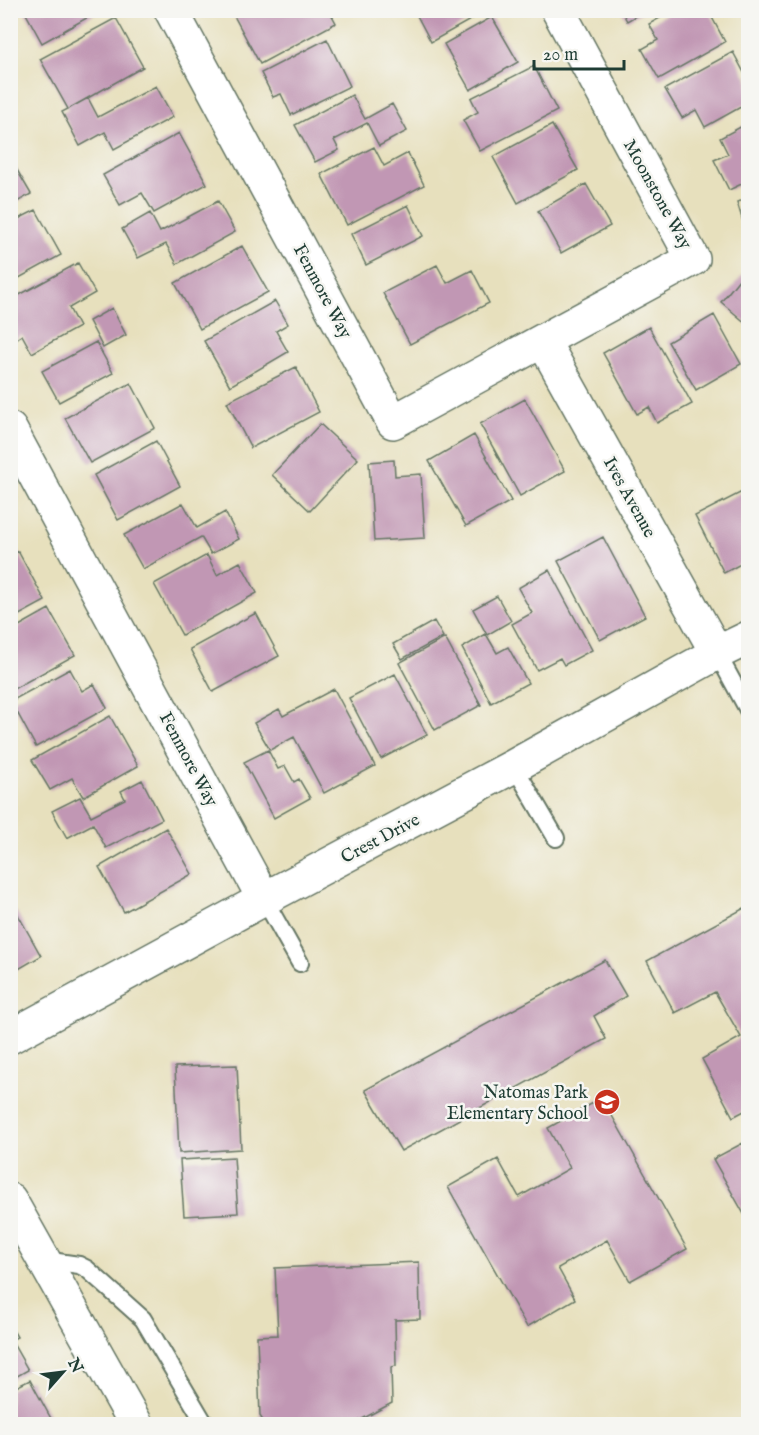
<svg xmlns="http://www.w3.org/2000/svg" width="759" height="1435" font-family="'IM FELL English',serif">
  <rect width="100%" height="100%" fill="#f6f6f2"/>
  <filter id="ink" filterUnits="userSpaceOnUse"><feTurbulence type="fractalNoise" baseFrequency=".0167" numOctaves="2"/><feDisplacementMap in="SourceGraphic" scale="12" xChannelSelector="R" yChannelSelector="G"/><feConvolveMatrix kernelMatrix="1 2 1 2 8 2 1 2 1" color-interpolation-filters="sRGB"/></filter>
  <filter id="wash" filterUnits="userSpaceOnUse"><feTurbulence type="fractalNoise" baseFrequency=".008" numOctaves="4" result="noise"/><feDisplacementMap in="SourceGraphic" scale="24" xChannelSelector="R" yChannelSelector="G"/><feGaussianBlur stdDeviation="1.35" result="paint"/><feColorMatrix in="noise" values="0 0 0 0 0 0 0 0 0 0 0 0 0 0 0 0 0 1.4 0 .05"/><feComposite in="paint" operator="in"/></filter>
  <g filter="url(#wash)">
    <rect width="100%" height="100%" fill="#e7e0bd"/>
    <g id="blocks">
      <path fill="#c197b4" d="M 24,10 L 101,10 L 42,43 Z
        M 239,10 L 329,10 L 336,23 L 260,64 L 233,14 Z
        M 414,10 L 488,10 L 431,42 Z
        M 621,10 L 646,10 L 627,21 Z
        M 674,10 L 708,10 L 725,42 L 659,79 L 642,49 L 658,40 L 649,24 Z
        M 492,17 L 518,62 L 470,90 L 444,44 Z
        M 116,18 L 143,67 L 70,108 L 88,98 L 98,117 L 156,86 L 173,117 L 114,149 L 105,132 L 80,146 L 62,112 L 68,109 L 40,59 Z
        M 327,39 L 350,86 L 291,115 L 281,94 L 273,97 L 261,73 Z
        M 733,52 L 748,80 L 748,103 L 705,127 L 696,110 L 682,118 L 665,89 Z
        M 534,66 L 557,111 L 480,151 L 463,120 L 478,112 L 471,98 Z
        M 352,95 L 365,119 L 392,104 L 407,131 L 379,146 L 367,123 L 334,140 L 339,150 L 315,162 L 295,125 Z
        M 748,123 L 748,181 L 729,190 L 714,160 L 728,154 L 720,138 Z
        M 552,125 L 578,170 L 518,203 L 493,157 Z
        M 179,133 L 207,184 L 154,213 L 142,193 L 120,205 L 103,175 Z
        M 374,147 L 384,166 L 408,153 L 424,185 L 347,225 L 321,174 Z
        M 10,158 L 31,194 L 10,206 Z
        M 586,184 L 610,226 L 561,253 L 538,211 Z
        M 748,199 L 748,238 L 737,202 Z
        M 218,201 L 235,232 L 177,264 L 166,244 L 138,258 L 122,229 L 150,213 L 160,232 Z
        M 408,205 L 423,236 L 366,265 L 351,234 Z
        M 36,210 L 61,255 L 10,283 L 10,223 Z
        M 242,246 L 268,292 L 200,329 L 175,283 Z
        M 78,263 L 95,293 L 69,308 L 79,327 L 32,353 L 22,335 L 16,339 L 10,329 L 10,300 Z
        M 437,265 L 447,283 L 472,270 L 489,303 L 410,344 L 383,293 Z
        M 748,268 L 748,325 L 721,302 Z
        M 275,301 L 288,324 L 276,331 L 288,352 L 230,386 L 204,341 Z
        M 112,308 L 126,335 L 103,348 L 89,321 Z
        M 714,315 L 741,364 L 696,390 L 668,342 Z
        M 649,327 L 692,404 L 657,423 L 649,407 L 637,414 L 603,353 Z
        M 96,342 L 113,373 L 59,402 L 42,371 Z
        M 296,367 L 319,412 L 251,448 L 227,402 Z
        M 131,383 L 155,428 L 90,463 L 65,418 Z
        M 525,399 L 565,471 L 520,496 L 480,424 Z
        M 320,424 L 358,459 L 310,511 L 272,475 Z
        M 474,435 L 511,501 L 466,526 L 429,461 Z
        M 156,441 L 180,486 L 118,520 L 94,475 Z
        M 394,460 L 395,476 L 421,474 L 425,538 L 374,541 L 369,462 Z
        M 742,492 L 748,506 L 748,560 L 724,573 L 695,516 Z
        M 183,503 L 197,528 L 225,512 L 239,539 L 211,554 L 201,537 L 143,569 L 124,535 Z
        M 603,537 L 645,616 L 600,640 L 558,561 Z
        M 18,551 L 45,601 L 10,620 L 10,555 Z
        M 207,555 L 217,575 L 240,562 L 257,593 L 182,635 L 154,584 Z
        M 549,570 L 592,650 L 564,665 L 560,658 L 537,670 L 512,624 L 532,613 L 518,588 Z
        M 497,596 L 511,621 L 487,635 L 473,609 Z
        M 49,609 L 75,655 L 10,691 L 10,631 Z
        M 256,613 L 279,656 L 213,692 L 190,649 Z
        M 434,621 L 443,637 L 402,659 L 393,644 Z
        M 486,634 L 497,653 L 508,647 L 528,683 L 491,703 L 462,648 Z
        M 445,638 L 481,705 L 435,730 L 399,663 Z
        M 70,669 L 82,691 L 94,684 L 107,708 L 36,747 L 11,701 Z
        M 395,674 L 427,735 L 381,759 L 349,698 Z
        M 334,689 L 375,766 L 324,793 L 294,737 L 270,750 L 254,723 L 279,709 L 283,716 Z
        M 110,716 L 138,766 L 83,797 L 72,778 L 50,790 L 32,760 Z
        M 268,750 L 278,769 L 285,766 L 294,782 L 299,779 L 310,798 L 274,818 L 244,762 Z
        M 142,780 L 162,819 L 106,848 L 93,824 L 67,838 L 52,811 L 80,797 L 91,816 L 125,799 L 121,791 Z
        M 166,828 L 192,874 L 124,912 L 99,867 Z
        M 748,906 L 748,1109 L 733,1117 L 702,1059 L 741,1037 L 715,992 L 675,1013 L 647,961 Z
        M 16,911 L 41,956 L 10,974 L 10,914 Z
        M 605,960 L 626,996 L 594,1016 L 606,1039 L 401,1151 L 365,1090 Z
        M 237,1065 L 241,1149 L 179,1153 L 175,1067 Z
        M 602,1098 L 687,1249 L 630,1281 L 607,1240 L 558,1268 L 575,1299 L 527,1327 L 448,1187 L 498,1159 L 519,1197 L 570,1168 L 548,1128 Z
        M 743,1143 L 748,1153 L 748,1212 L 744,1214 L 713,1159 Z
        M 234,1157 L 238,1213 L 184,1216 L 180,1160 Z
        M 419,1262 L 420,1319 L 395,1320 L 396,1366 L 391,1367 L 392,1403 L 353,1424 L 265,1424 L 260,1416 L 257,1336 L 278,1335 L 275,1268 Z
        M 10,1325 L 17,1337 L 11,1340 L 28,1370 L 10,1380 Z
        M 30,1380 L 54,1424 L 10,1424 L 10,1390 Z"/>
    </g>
  </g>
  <g filter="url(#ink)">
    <use href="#blocks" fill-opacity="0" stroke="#657664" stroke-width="1.5"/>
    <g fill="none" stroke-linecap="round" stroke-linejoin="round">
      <defs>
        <path id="service" d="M 717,653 L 748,710
          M 514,766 L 556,838
          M 264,899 L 300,963
          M 44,1260 L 79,1265 L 87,1269 L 143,1319 L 205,1424"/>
        <path id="minor" d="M 171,10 L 393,422 L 693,259 L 558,10
          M 543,341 L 717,653
          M 10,429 L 264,899"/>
        <path id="tertiary" d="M 10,1037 L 264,899 L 514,766 L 717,653 L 748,638
          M 10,1200 L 136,1424"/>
      </defs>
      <use href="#service" stroke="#657664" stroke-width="20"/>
      <use href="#minor" stroke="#657664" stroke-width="36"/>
      <use href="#tertiary" stroke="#657664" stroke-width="36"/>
      <use href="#service" stroke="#fff" stroke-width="16"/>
      <use href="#minor" stroke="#fff" stroke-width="33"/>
      <use href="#tertiary" stroke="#fff" stroke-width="33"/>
    </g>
  </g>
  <defs>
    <symbol id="school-disc" viewBox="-11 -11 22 22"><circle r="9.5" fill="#c8321e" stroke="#f6f6f2"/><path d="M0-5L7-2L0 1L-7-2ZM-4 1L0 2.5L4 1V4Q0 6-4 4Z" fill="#fff"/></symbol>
  </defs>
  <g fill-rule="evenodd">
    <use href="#school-disc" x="592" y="1087" width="30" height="30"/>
  </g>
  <g text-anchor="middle" stroke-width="5" stroke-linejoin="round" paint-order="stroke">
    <g font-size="18" fill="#1f3d34" stroke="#f6f6f2">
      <text transform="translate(658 194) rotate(61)" y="6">Moonstone Way</text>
      <text transform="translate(323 291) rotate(62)" y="6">Fenmore Way</text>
      <text transform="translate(630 497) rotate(61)" y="6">Ives Avenue</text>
      <text transform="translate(189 759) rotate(62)" y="6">Fenmore Way</text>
      <text transform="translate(380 838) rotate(-28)" y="6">Crest Drive</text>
    </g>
    <g font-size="18" fill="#1f3d34" stroke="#f6f6f2" text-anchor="end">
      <text x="588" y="1098">Natomas Park<tspan x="588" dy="21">Elementary School</tspan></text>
    </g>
  </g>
  <rect width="759" height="1435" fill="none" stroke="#f6f6f2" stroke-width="36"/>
  <g transform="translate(63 1372) rotate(62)" stroke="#f6f6f2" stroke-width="4.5" paint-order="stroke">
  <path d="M0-4.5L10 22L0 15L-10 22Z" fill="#1f3d34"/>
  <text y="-9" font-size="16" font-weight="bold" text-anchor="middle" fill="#1f3d34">N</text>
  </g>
  <path d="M534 60v9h90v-9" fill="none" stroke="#1f3d34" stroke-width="3"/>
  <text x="543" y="60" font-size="18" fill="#1f3d34" stroke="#f6f6f2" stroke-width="4.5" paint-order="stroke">20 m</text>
</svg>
